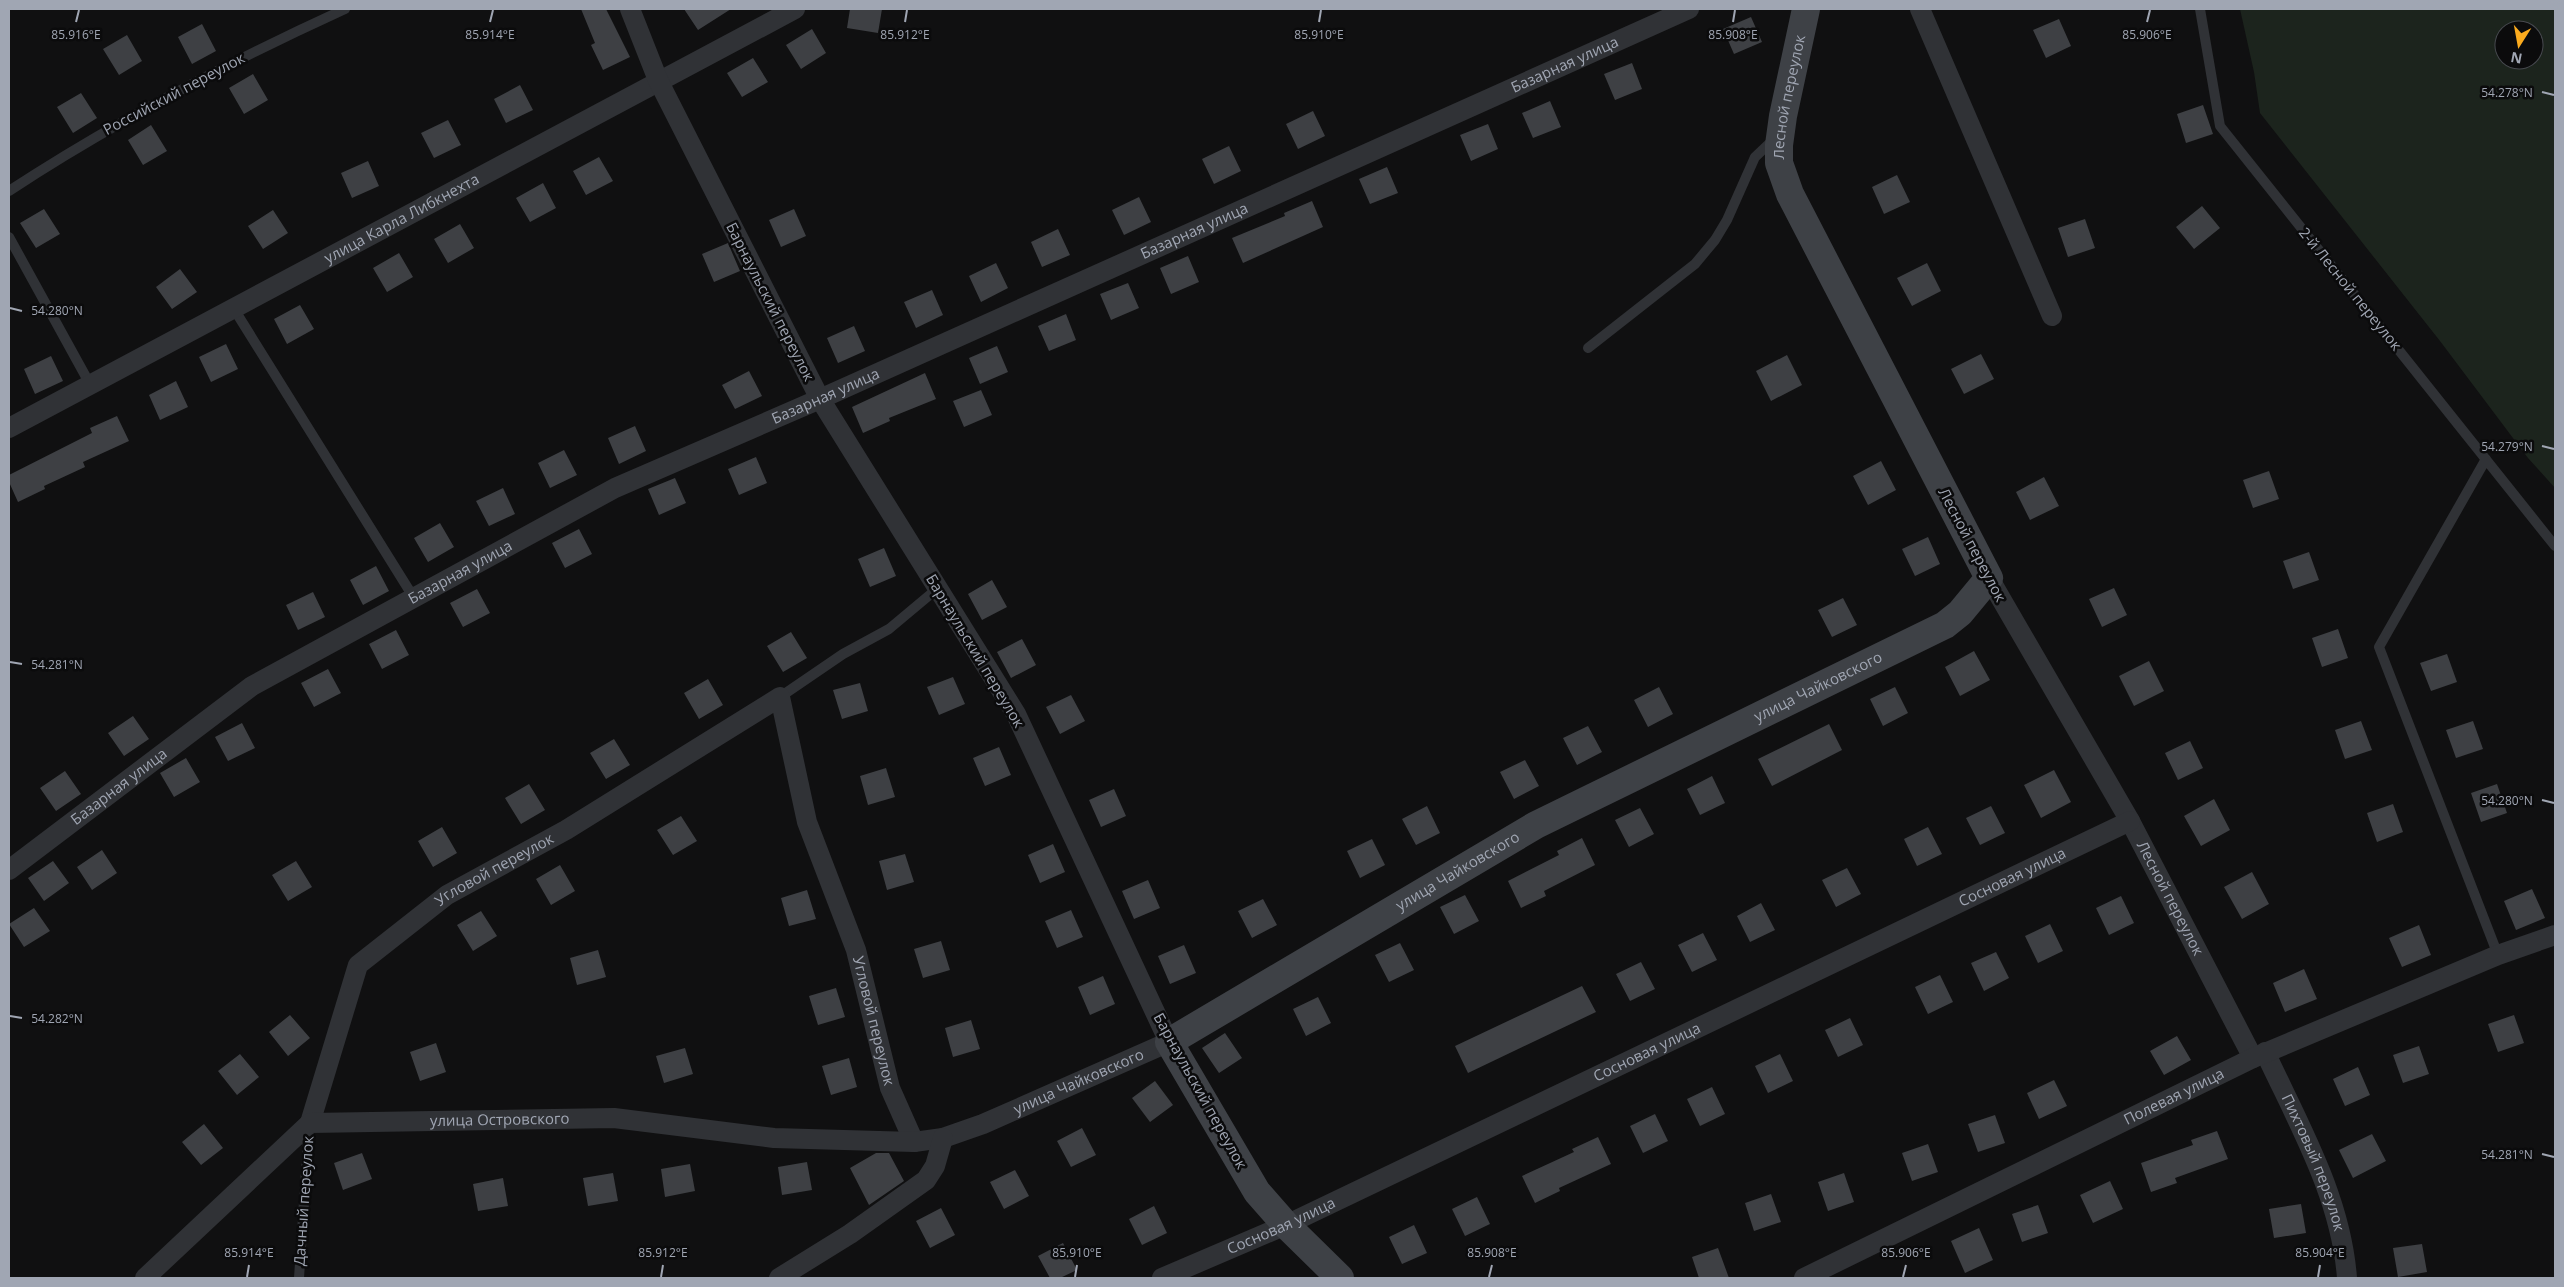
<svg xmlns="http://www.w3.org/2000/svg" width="2564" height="1287" font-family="'Open Sans',sans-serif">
  <rect width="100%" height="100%" fill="#101011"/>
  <path fill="#1c241d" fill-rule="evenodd" d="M 2240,9 L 2555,9 L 2555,488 L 2528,458 L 2440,341 L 2260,113 L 2254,72 ZM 2504,30 L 2534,30 L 2534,60 L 2504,60 Z"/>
  <path fill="#3e4044" d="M 581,9 L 606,9 L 630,57 L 603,70 L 591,45 L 595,43 Z
    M 684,9 L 731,9 L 698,30 Z
    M 850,9 L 882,9 L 878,33 L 847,28 Z
    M 1751,17 L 1762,42 L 1734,54 L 1723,29 Z
    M 2059,19 L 2071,46 L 2046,58 L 2033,30 Z
    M 202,24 L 216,51 L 192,64 L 178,37 Z
    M 812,29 L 826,53 L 801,69 L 786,45 Z
    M 127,35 L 142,61 L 119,75 L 103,49 Z
    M 753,58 L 768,82 L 742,97 L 727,73 Z
    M 1632,63 L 1642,89 L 1615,100 L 1604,74 Z
    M 253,74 L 268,100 L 244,114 L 229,88 Z
    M 520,85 L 533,110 L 506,123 L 494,99 Z
    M 81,93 L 97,118 L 73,133 L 57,107 Z
    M 1550,101 L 1561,127 L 1533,138 L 1522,113 Z
    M 2203,105 L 2213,134 L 2186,143 L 2177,114 Z
    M 1313,111 L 1325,136 L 1298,149 L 1286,124 Z
    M 448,120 L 461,145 L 434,158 L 421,133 Z
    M 1488,124 L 1498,149 L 1471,161 L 1460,135 Z
    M 151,125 L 167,151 L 143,165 L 128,140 Z
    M 1229,146 L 1241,171 L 1214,184 L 1202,159 Z
    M 599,157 L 613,181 L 586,195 L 573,171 Z
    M 368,161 L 379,186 L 352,198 L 341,173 Z
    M 1387,167 L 1398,193 L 1370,204 L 1359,179 Z
    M 1897,175 L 1910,202 L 1884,214 L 1872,187 Z
    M 543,183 L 556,208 L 530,222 L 516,198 Z
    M 1139,197 L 1151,222 L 1124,235 L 1112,210 Z
    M 1312,201 L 1323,227 L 1243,263 L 1232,238 L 1285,216 L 1284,213 Z
    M 2202,206 L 2220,228 L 2194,249 L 2176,227 Z
    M 44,209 L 60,234 L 36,248 L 20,223 Z
    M 794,209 L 806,236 L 781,247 L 769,220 Z
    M 273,210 L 288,233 L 263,249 L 248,226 Z
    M 2085,219 L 2095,248 L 2068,257 L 2058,228 Z
    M 460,224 L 474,248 L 448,263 L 434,239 Z
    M 1058,229 L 1070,255 L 1042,267 L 1031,242 Z
    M 728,243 L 740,271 L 714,282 L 702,254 Z
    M 399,253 L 413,277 L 387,292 L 373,268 Z
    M 1188,256 L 1199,282 L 1171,294 L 1160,268 Z
    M 996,263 L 1008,288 L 981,302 L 969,276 Z
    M 1927,263 L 1941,291 L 1912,306 L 1897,278 Z
    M 180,269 L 197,292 L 172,309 L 156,287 Z
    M 1128,283 L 1139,308 L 1111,320 L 1100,294 Z
    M 932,290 L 943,315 L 916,328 L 904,302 Z
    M 300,305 L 314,329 L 287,344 L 274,319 Z
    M 1066,314 L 1076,340 L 1049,351 L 1038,326 Z
    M 854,326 L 865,351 L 838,363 L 827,338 Z
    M 226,344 L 238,369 L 211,382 L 199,357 Z
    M 997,346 L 1008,372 L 980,384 L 969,358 Z
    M 1981,354 L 1994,379 L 1964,394 L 1951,369 Z
    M 1787,355 L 1802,385 L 1771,401 L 1756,371 Z
    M 51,356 L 63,381 L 35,394 L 24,369 Z
    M 749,371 L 762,396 L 735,409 L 722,385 Z
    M 925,373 L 936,399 L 889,418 L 890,421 L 863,433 L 852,407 Z
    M 176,381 L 188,407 L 160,420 L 149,395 Z
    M 981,390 L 992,415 L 964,427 L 953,401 Z
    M 117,416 L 129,441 L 83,462 L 85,467 L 44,486 L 45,489 L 18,502 L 9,482 L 9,475 L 92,433 L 90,428 Z
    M 635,426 L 646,451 L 619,464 L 608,438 Z
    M 564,450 L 577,475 L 550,488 L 538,463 Z
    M 756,457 L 767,483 L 739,495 L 728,469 Z
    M 1881,461 L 1896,490 L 1868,505 L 1853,476 Z
    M 2269,471 L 2279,499 L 2253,508 L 2243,480 Z
    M 2044,477 L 2059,506 L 2030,520 L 2016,492 Z
    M 675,478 L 686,503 L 659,515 L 648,489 Z
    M 503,488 L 515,514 L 489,526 L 476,501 Z
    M 440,523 L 454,547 L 428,562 L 414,538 Z
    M 579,529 L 592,554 L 565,568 L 552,543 Z
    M 1928,537 L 1940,564 L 1915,576 L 1902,549 Z
    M 884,548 L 896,576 L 870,587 L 858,559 Z
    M 2309,552 L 2319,580 L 2293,589 L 2283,561 Z
    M 376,566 L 389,591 L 363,605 L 350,580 Z
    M 992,580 L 1007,607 L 982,620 L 968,594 Z
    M 2114,588 L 2127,615 L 2102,627 L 2089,599 Z
    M 477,589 L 490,613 L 463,627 L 450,603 Z
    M 313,592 L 325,617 L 298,630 L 286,605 Z
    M 1843,598 L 1857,625 L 1832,637 L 1818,610 Z
    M 2338,629 L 2348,658 L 2322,667 L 2312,638 Z
    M 396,630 L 409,655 L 382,669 L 369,644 Z
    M 791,632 L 807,658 L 783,672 L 767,646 Z
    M 1022,639 L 1036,665 L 1011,678 L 997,652 Z
    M 1974,651 L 1990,680 L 1960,696 L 1945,667 Z
    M 2447,654 L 2457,682 L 2431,691 L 2420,663 Z
    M 2149,661 L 2164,691 L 2134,706 L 2119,676 Z
    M 328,669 L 341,693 L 314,707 L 301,683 Z
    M 953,677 L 965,704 L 939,715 L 927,687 Z
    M 708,679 L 723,705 L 699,719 L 684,693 Z
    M 860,683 L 868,711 L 842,719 L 833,690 Z
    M 1659,687 L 1673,714 L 1648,727 L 1634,700 Z
    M 1895,687 L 1908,713 L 1883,726 L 1870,699 Z
    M 1071,695 L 1085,721 L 1060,734 L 1046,707 Z
    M 133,716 L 149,739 L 124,756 L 108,733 Z
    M 2361,721 L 2372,750 L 2345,759 L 2335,730 Z
    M 2473,721 L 2483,749 L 2456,758 L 2446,730 Z
    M 242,723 L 255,748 L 228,761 L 215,737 Z
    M 1829,724 L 1842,750 L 1772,786 L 1758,759 Z
    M 1588,726 L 1602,752 L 1577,765 L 1563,738 Z
    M 614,739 L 630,765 L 606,779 L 590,753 Z
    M 2190,741 L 2203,768 L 2178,780 L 2165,753 Z
    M 999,747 L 1011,775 L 985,786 L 973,758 Z
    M 186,758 L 200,782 L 174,797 L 160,773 Z
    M 1525,760 L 1539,786 L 1514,799 L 1500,772 Z
    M 886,768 L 895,797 L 868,805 L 860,776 Z
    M 2054,770 L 2071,802 L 2041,818 L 2024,785 Z
    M 65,771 L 81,794 L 56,811 L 40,788 Z
    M 1712,776 L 1725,803 L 1700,815 L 1687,789 Z
    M 529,784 L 545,810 L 521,824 L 505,798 Z
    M 2497,784 L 2507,813 L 2481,822 L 2471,793 Z
    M 1114,789 L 1126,816 L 1101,827 L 1089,800 Z
    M 2214,799 L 2230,830 L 2201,846 L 2184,816 Z
    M 2393,804 L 2403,832 L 2377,842 L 2367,813 Z
    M 1427,806 L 1440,833 L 1416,845 L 1402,819 Z
    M 1991,806 L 2005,833 L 1980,845 L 1966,818 Z
    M 1640,808 L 1654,834 L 1629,847 L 1615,820 Z
    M 681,816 L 697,841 L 673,855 L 657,830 Z
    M 442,827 L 457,853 L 433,867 L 418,841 Z
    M 1928,827 L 1942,854 L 1917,866 L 1904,839 Z
    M 1582,838 L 1595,865 L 1544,891 L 1546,896 L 1521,908 L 1508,881 L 1559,855 L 1557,851 Z
    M 1372,839 L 1385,865 L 1360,878 L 1347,851 Z
    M 1053,844 L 1065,872 L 1040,883 L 1028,855 Z
    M 102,850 L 117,873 L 92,890 L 77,867 Z
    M 905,854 L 914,882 L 887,890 L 879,861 Z
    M 53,861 L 69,883 L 44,901 L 28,878 Z
    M 296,861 L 312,887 L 288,901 L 272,875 Z
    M 560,865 L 575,891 L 551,905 L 536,879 Z
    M 1847,868 L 1861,894 L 1836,907 L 1822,880 Z
    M 2252,872 L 2269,904 L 2242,919 L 2224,887 Z
    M 1148,880 L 1160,908 L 1134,919 L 1122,891 Z
    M 2532,889 L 2545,918 L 2516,930 L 2504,901 Z
    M 807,890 L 816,919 L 789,926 L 781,898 Z
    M 1465,895 L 1479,921 L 1454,934 L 1440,907 Z
    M 2121,896 L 2134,923 L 2109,935 L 2096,908 Z
    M 1263,899 L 1277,925 L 1252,938 L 1238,911 Z
    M 1761,903 L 1775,930 L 1750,942 L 1737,916 Z
    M 34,908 L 50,931 L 24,947 L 9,924 Z
    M 1071,910 L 1083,937 L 1057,948 L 1045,921 Z
    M 481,911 L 497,936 L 473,951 L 457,925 Z
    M 2050,924 L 2063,951 L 2038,963 L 2025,936 Z
    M 2419,925 L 2431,955 L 2402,967 L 2389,938 Z
    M 1703,933 L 1717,960 L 1692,972 L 1678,945 Z
    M 941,941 L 950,970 L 923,978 L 914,949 Z
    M 1400,943 L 1414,970 L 1389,982 L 1375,955 Z
    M 1184,945 L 1196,973 L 1170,984 L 1158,956 Z
    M 598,950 L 606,977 L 577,985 L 570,958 Z
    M 1996,952 L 2009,978 L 1984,991 L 1971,963 Z
    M 1641,962 L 1655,989 L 1630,1001 L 1616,974 Z
    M 2304,969 L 2317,999 L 2285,1012 L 2273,983 Z
    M 1940,975 L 1953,1002 L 1928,1014 L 1915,987 Z
    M 1103,976 L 1115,1004 L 1090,1015 L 1078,987 Z
    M 1582,986 L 1596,1012 L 1468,1073 L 1455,1046 Z
    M 836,988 L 845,1017 L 818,1025 L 809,996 Z
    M 1318,997 L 1331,1023 L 1306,1036 L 1293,1009 Z
    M 290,1015 L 310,1038 L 288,1056 L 269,1032 Z
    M 2514,1015 L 2524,1043 L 2498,1052 L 2488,1024 Z
    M 1850,1018 L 1863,1045 L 1838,1057 L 1825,1030 Z
    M 971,1020 L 980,1049 L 953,1057 L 945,1028 Z
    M 1225,1033 L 1242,1058 L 1219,1073 L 1202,1048 Z
    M 2177,1036 L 2191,1060 L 2164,1075 L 2150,1051 Z
    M 436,1043 L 446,1072 L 420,1081 L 410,1052 Z
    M 2419,1046 L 2429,1074 L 2403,1083 L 2393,1055 Z
    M 685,1048 L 693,1074 L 664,1083 L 656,1056 Z
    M 240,1054 L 259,1077 L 237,1095 L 218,1071 Z
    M 1780,1054 L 1793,1081 L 1768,1093 L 1755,1066 Z
    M 849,1058 L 857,1087 L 831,1095 L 822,1066 Z
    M 2358,1067 L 2370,1095 L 2345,1106 L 2333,1079 Z
    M 2054,1080 L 2067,1106 L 2039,1119 L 2027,1093 Z
    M 1155,1081 L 1173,1105 L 1150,1122 L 1132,1098 Z
    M 1712,1087 L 1725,1114 L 1700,1126 L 1687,1099 Z
    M 1655,1114 L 1668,1141 L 1643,1153 L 1630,1126 Z
    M 1995,1115 L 2005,1143 L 1978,1152 L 1968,1124 Z
    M 204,1124 L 223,1148 L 201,1165 L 182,1142 Z
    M 1082,1128 L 1096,1155 L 1071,1167 L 1057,1141 Z
    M 2217,1131 L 2228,1159 L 2175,1178 L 2177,1183 L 2151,1192 L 2141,1163 L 2193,1145 L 2191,1140 Z
    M 2372,1134 L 2386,1161 L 2353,1178 L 2339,1150 Z
    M 1598,1137 L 1611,1164 L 1559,1188 L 1560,1191 L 1535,1203 L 1522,1176 L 1574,1152 L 1572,1149 Z
    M 1928,1144 L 1938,1172 L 1912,1181 L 1902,1153 Z
    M 362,1153 L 372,1179 L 343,1190 L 334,1163 Z
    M 876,1153 L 889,1153 L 904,1181 L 869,1205 L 850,1168 Z
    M 807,1162 L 812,1190 L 782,1195 L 778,1167 Z
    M 690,1164 L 695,1191 L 665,1197 L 661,1169 Z
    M 1015,1170 L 1029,1196 L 1004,1209 L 990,1182 Z
    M 613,1173 L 618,1201 L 588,1206 L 583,1178 Z
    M 1844,1173 L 1854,1202 L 1828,1211 L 1818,1182 Z
    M 503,1178 L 508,1206 L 478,1211 L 473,1184 Z
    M 2110,1181 L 2123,1209 L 2093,1223 L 2080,1195 Z
    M 1771,1194 L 1781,1222 L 1754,1231 L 1745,1203 Z
    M 1477,1197 L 1490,1224 L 1465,1236 L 1452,1209 Z
    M 2301,1204 L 2306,1233 L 2274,1238 L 2269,1209 Z
    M 2038,1205 L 2048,1233 L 2022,1242 L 2012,1214 Z
    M 1154,1206 L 1167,1233 L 1142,1245 L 1129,1219 Z
    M 941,1208 L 955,1235 L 930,1248 L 916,1221 Z
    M 1414,1225 L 1427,1253 L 1402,1264 L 1389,1237 Z
    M 1979,1228 L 1993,1260 L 1965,1273 L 1951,1241 Z
    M 1063,1243 L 1077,1270 L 1060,1278 L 1050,1278 L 1038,1256 Z
    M 2422,1244 L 2427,1272 L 2398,1277 L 2393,1248 Z
    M 1718,1248 L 1729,1278 L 1699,1278 L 1692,1257 Z"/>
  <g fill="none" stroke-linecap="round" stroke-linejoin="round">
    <path stroke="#303236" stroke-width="10" d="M 2200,9 L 2220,126 L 2555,546
      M 9,191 C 116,121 229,62 345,9
      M 9,237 L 91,386
      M 234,309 L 414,598
      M 1588,348 L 1695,264 L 1715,240 L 1727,220 L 1755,157 L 1775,138
      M 2486,459 L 2379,647 L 2498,955
      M 780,697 L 843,654 L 889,629 L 938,588
      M 299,1278 L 309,1125"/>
    <g stroke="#303236" stroke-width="20">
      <path d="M 1920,9 L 2052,316"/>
      <path id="s1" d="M 9,428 L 795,9"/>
      <path id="s2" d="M 1989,578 L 2130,821 L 2253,1058"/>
      <path id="s3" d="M 9,870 L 252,686 L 615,488 L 820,399 L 1689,9"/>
      <path id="s4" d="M 2265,1052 C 2299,1125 2341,1197 2347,1278"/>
      <path id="s5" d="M 310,1123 L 358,965 L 447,895 L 566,830 L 780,697 L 807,822 L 856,950 L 890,1088 L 914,1142"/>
      <path id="s6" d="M 145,1278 L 310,1123 L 614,1118 L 774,1138 L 914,1142 L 943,1138 L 983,1124 L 1169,1042 L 1016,714 L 820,399 L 658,80 L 630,9"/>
      <path d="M 779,1278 L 850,1234 L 926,1180 L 935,1166 L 943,1138"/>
      <path id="s7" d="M 1162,1278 L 1286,1225 L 2130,821"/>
      <path id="s8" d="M 1804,1278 L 2253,1058 L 2498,955 L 2555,935"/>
    </g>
    <path stroke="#3e4146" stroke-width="28" id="s9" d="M 1340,1278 L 1286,1225 L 1257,1192 L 1169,1042 L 1536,825 L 1945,625 L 1960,613 L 1989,578 L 1790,194 L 1779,163 L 1779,145 L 1783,116 L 1806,9"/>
  </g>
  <path fill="none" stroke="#a0a6b3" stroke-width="2" d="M 76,22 L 79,10M 490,22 L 493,10M 905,22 L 907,10M 1319,22 L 1321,10M 1733,22 L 1735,10M 2147,22 L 2150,10M 2542,92 L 2554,95M 10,308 L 22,311M 2542,446 L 2554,449M 10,662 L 22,664M 2542,800 L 2554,803M 10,1016 L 22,1018M 2542,1154 L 2554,1157M 247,1277 L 249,1265M 661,1277 L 663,1265M 1075,1277 L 1077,1265M 1489,1277 L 1492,1265M 1903,1277 L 1906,1265M 2318,1277 L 2320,1265"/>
  <g text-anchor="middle" stroke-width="5" stroke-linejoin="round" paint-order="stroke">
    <g font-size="15" fill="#a0a6b3" stroke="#0b0b0c">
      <text dy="5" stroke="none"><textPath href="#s3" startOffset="1758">Базарная улица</textPath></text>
      <text transform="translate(174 94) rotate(-28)" y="5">Российский переулок</text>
      <text dy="5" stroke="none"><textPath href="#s9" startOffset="1772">Лесной переулок</textPath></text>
      <text dy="5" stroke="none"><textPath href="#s1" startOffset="445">улица Карла Либкнехта</textPath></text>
      <text dy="5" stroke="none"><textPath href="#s3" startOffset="1352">Базарная улица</textPath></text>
      <text transform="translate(2350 289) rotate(51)" y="5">2-й Лесной переулок</text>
      <text transform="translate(770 302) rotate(63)" y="5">Барнаульский переулок</text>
      <text dy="5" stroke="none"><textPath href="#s3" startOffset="948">Базарная улица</textPath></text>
      <text transform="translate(1972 545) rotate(62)" y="5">Лесной переулок</text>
      <text dy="5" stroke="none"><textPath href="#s3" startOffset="542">Базарная улица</textPath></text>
      <text transform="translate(975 651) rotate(59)" y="5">Барнаульский переулок</text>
      <text dy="5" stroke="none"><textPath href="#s9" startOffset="1034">улица Чайковского</textPath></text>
      <text dy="5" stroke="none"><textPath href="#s3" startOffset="138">Базарная улица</textPath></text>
      <text dy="5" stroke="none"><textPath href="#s5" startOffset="332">Угловой переулок</textPath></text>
      <text dy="5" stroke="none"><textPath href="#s9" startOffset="629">улица Чайковского</textPath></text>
      <text dy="5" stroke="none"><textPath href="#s7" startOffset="940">Сосновая улица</textPath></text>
      <text dy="5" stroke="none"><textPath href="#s2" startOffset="368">Лесной переулок</textPath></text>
      <text dy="5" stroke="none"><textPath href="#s5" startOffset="1004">Угловой переулок</textPath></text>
      <text dy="5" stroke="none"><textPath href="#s7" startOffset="535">Сосновая улица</textPath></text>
      <text dy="5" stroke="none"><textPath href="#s6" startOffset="1008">улица Чайковского</textPath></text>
      <text transform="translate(1200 1091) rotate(61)" y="5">Барнаульский переулок</text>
      <text dy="5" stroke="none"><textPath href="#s8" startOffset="412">Полевая улица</textPath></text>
      <text dy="5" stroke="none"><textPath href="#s6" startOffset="416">улица Островского</textPath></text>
      <text dy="5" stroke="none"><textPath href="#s4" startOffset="121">Пихтовый переулок</textPath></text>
      <text transform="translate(304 1201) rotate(-86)" y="5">Дачный переулок</text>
      <text dy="5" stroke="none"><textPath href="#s7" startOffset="130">Сосновая улица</textPath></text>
    </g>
  </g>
  <g font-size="12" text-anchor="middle" fill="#a0a6b3" stroke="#0b0b0c" stroke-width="5" stroke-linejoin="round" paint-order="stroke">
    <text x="76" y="39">85.916°E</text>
    <text x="490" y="39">85.914°E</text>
    <text x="905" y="39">85.912°E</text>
    <text x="1319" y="39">85.910°E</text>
    <text x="1733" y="39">85.908°E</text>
    <text x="2147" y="39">85.906°E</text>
    <text x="2507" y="97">54.278°N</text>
    <text x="57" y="315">54.280°N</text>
    <text x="2507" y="451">54.279°N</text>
    <text x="57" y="669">54.281°N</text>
    <text x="2507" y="805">54.280°N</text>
    <text x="57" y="1023">54.282°N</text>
    <text x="2507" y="1159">54.281°N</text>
    <text x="249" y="1257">85.914°E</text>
    <text x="663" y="1257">85.912°E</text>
    <text x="1077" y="1257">85.910°E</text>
    <text x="1492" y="1257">85.908°E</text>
    <text x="1906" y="1257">85.906°E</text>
    <text x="2320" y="1257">85.904°E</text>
  </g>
  <rect width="2564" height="1287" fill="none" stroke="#a0a6b3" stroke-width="20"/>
  <g transform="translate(2519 45) rotate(191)"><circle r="24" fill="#0b0b0c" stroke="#47494f"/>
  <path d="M0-4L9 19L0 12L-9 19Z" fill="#fbab1e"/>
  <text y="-8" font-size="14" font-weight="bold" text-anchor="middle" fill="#a0a6b3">N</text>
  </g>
</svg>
